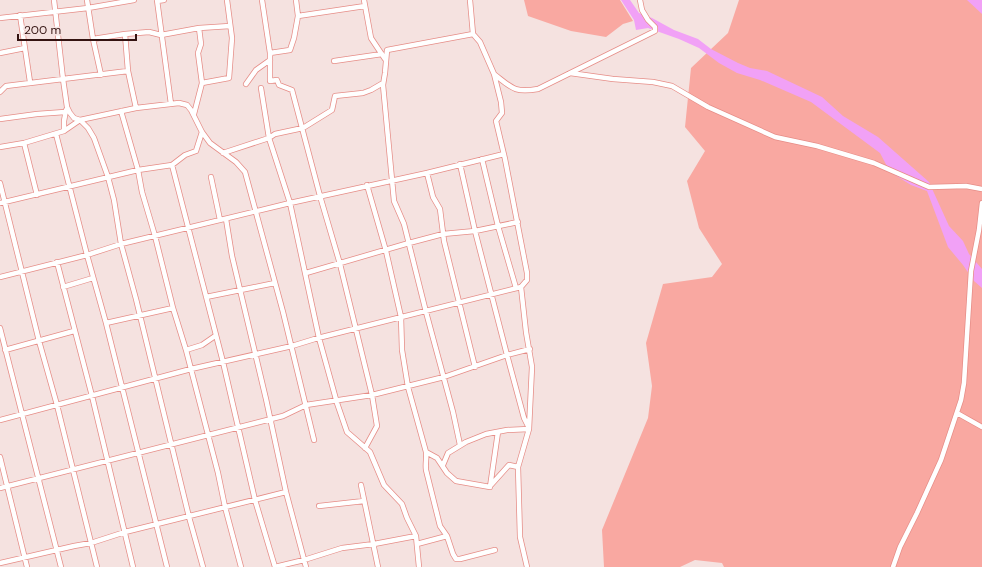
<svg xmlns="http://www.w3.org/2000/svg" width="982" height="567" font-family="'DM Sans',sans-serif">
  <rect width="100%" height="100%" fill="#f5e2e0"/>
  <path fill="#f9a8a1" d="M 524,0 L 620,0 L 633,21 L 623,24 L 606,37 L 571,31 L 528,16 Z
    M 739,0 L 982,0 L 982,567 L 724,567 L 722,563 L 695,560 L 680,567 L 604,567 L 602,530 L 648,418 L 652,386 L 646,343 L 663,284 L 712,277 L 722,264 L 699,228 L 687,181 L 705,151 L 685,127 L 691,68 L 728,33 Z"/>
  <path fill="#f1a1f6" d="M 621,0 L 630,0 L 639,13 L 652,18 L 674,30 L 698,39 L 711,49 L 738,63 L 750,68 L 767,71 L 822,97 L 843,116 L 878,137 L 929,182 L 949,226 L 963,241 L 969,254 L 982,269 L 982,288 L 974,281 L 963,265 L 948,247 L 927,191 L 911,185 L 890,172 L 880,153 L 811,102 L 760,80 L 737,73 L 719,63 L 699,48 L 679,39 L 648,28 L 636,30 L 634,20 Z
    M 967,0 L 982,0 L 982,14 L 981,13 Z"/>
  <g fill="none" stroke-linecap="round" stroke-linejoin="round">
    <defs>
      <path id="minor" d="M 54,0 L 63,79 L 67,107 L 70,113 L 74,118 L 80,120 L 88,128 L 94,138 L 108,177 L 114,200 L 121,244 L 136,299 L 189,517 L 203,567
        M 87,0 L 93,39 L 101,75
        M 157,0 L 171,104
        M 262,0 L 270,53 L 270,81 L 277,80 L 279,85 L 292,90 L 320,196 L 340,264 L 372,395 L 377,426 L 365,448
        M 364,0 L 371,38 L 385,59
        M 157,1 L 164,0
        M 20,15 L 30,82
        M 298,16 L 365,6
        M 0,18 L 88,8 L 134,0
        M 199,28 L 201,44 L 198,53 L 202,83
        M 125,34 L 128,71 L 136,108
        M 93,39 L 125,34 L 149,32 L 161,35 L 199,28 L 230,26
        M 0,53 L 25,48
        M 270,53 L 290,50 L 294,38 L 298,16 L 296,0
        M 334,61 L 382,54
        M 570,73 L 613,79 L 653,82 L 672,86 L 708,107 L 775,137 L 817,146 L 874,163 L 929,187 L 966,186 L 982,189
        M 494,74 C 512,88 514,93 538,89 L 643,37 L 655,31 L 655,27 L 648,20 L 642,10 L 640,0
        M 246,84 L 256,70 L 270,60
        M 261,88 L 269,138 L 290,203 L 319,338 L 337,403 L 347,432 L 370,452 L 384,485 L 402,504 L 407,518 L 416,536 L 419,567
        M 0,92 L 6,86 L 128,71
        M 121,111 L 138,170 L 142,192 L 155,236 L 173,308 L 186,350 L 218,473 L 225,507 L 241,567
        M 194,114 L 202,83 L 229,78 L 232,38 L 227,0
        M 0,119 L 37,114 L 65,112
        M 64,131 L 64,121 L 66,110
        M 56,134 L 87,255 L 106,323 L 167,567
        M 24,143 L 37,195
        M 0,147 L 24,143 L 64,131 L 80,120 L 136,108 L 179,103 L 187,105 L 191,110 L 202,132 L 210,143 L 236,162 L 245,172 L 283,312 L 314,440
        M 223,153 L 269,138 L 275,134 L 303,128 L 332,110 L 335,96 L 363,93 L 371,90 L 383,83
        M 482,159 L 498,226 L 516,288
        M 460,164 L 475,231 L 507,355 L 524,418 L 529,428
        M 172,165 L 223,362 L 255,500 L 275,567
        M 427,173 L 433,197 L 440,209 L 444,241 L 475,367
        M 211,177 L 220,220
        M 0,183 L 39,341 L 57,405 L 97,567
        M 367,185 L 386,251 L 401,317 L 402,350 L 408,387 L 426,452 L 437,458 L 447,473 L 456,481 L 490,487
        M 0,203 L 138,170 L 172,165 L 185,155 L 196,151 L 202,132
        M 226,219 L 232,256 L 266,399 L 286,492 L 306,567
        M 57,262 L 92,396 L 133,567
        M 306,273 L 409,243 L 443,234 L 475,231 L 518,222
        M 0,277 L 87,255 L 121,244 L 290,203 L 427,173 L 504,154
        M 63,287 L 93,278
        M 521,287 L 526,332 L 532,367 L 529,429 L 518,467 L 520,537 L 527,567
        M 206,297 L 275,283
        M 106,323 L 173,308
        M 0,328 L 61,567
        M 5,350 L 74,331
        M 186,350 L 202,345 L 215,336
        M 957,413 L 982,427
        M 0,420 L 191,369 L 292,346 L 318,338 L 521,287 L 527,280 L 527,273 L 505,159 L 496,121 L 502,113 L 501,102 L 494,74 L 480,42 L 473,34 L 470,0
        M 460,445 L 453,412 L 426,312 L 404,224 L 394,201 L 383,85 L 385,73 L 387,50 L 473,34
        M 426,452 C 427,458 425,463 426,470 L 440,526 L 447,536 L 453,554 L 456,559 L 460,559 L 495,550
        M 0,457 L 27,567
        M 443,465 L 448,453 L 466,442 L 486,434 L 507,430 L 529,429
        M 361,485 L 378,567
        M 491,485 L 509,465 L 518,467
        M 490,487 L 498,432
        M 0,488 L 283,416 L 306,405 L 372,395 L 444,377 L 507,355 L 530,349
        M 319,506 L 364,501
        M 417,544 L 447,536
        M 0,563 L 74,546 L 91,543 L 125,532 L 286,492
        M 275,567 L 304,560 L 342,548 L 374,544 L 416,536
        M 893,567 L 900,547 L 917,513 L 941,460 L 961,400 L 964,383 L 971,271 L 979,230 L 982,203"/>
    </defs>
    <use href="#minor" stroke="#e68d87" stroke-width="6"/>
    <use href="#minor" stroke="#fff" stroke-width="4.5"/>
  </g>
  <path d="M18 34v6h118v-6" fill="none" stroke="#341311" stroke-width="2"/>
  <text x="24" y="34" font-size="12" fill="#341311" stroke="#f5e2e0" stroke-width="3" paint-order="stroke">200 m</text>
</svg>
